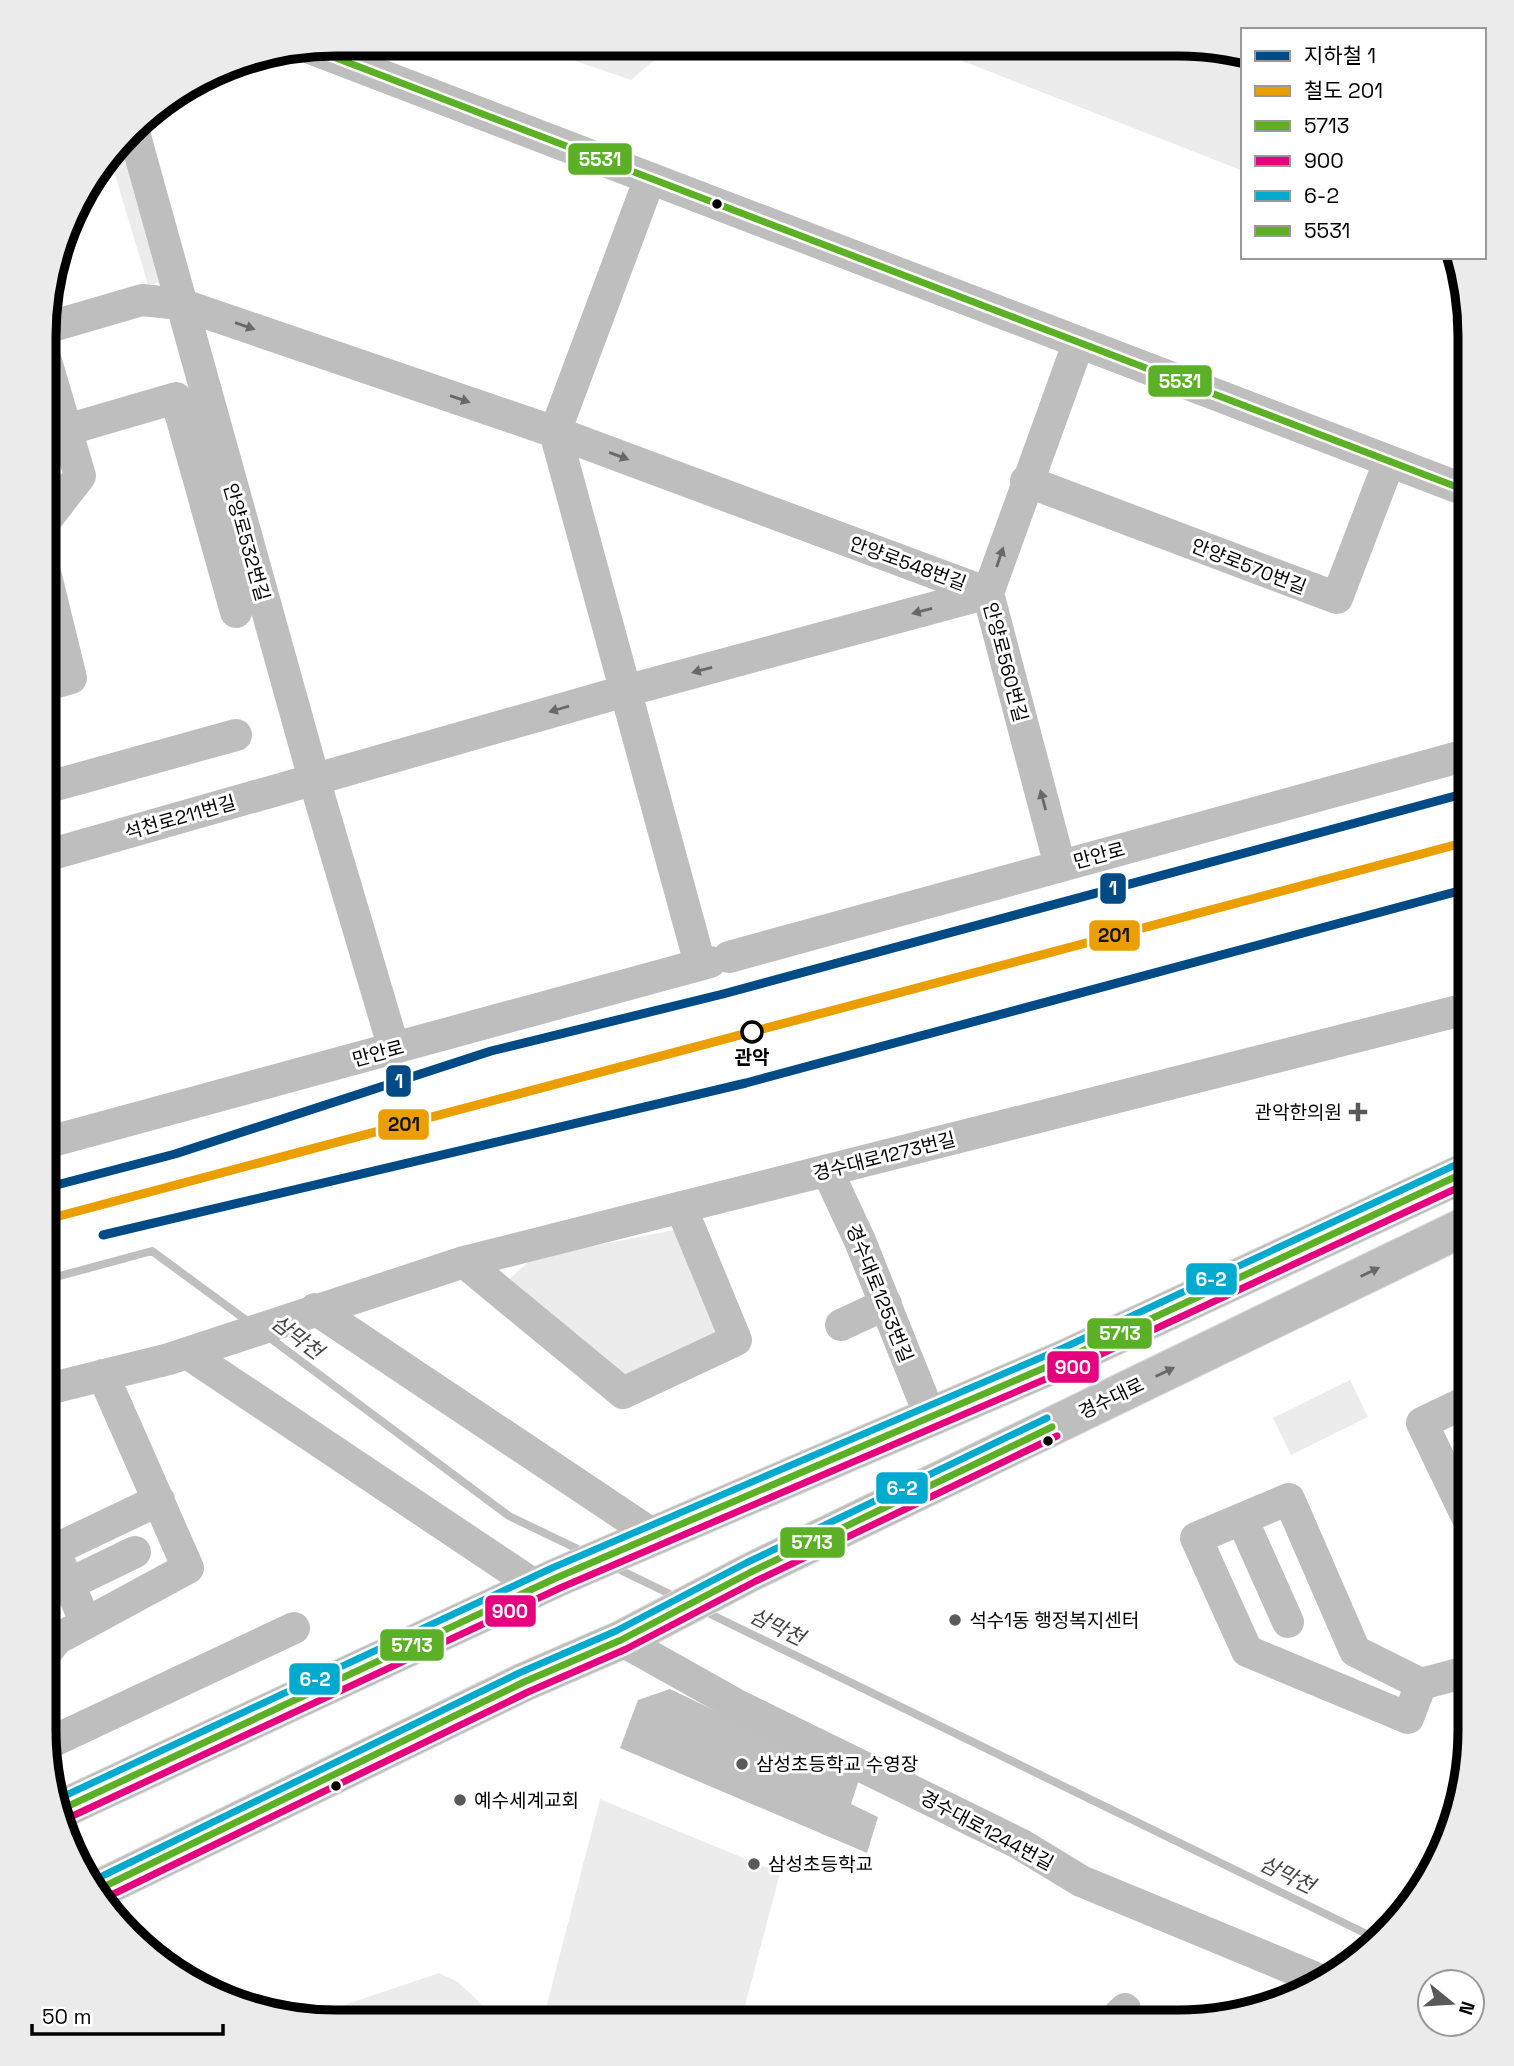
<svg xmlns="http://www.w3.org/2000/svg" width="1514" height="2066" font-family="'Space Grotesk','Noto Sans KR',sans-serif">
  <rect width="100%" height="100%" fill="#fff"/>
  <path fill="#ececec" d="M 526,44 L 672,45 L 631,80 Z
    M 955,46 L 1216,46 L 1243,56 L 1243,171 L 960,60 Z
    M 131,132 L 176,279 L 148,285 L 110,158 Z
    M 689,1227 L 736,1340 L 623,1393 L 499,1288 L 533,1258 Z
    M 1350,1380 L 1368,1417 L 1291,1455 L 1273,1418 Z
    M 600,1799 L 780,1873 L 741,2021 L 543,2020 Z
    M 439,1973 L 458,1982 L 498,2020 L 299,2020 L 268,2008 L 335,2008 Z"/>
  <path fill="#bfbfbf" d="M 670,1689 L 859,1780 L 851,1804 L 878,1817 L 867,1853 L 620,1748 L 638,1700 Z"/>
  <g fill="none" stroke-linecap="round" stroke-linejoin="round">
    <path stroke="#bfbfbf" stroke-width="8" d="M 45,1280 L 152,1251 L 250,1323
      M 266,1335 L 509,1516 L 584,1552
      M 614,1567 L 678,1598
      M 702,1610 L 1379,1940"/>
    <defs>
      <path id="major" d="M 62,1809 L 556,1578 L 1065,1359 L 1470,1170
        M 95,1891 L 524,1682 L 621,1640 L 751,1572 L 1470,1224"/>
    </defs>
    <use href="#major" stroke="#dbdbdb" stroke-width="40"/>
    <path stroke="#bebebe" stroke-width="32" d="M 310,48 L 1470,492
      M 133,129 L 314,779 L 394,1049
      M 650,178 L 555,432 L 700,964
      M 46,328 L 142,300 L 180,304 L 555,432 L 988,593
      M 66,430 L 176,398 L 236,612
      M 1026,481 L 1337,598 L 1389,462
      M 46,520 L 80,476 L 46,361
      M 46,685 L 71,678 L 46,576
      M 45,788 L 236,735
      M 45,856 L 625,691 L 988,593
      M 1060,866 L 988,593 L 1078,344
      M 729,957 L 1470,754
      M 45,1143 L 710,962
      M 827,1170 L 860,1241 L 930,1416
      M 464,1262 L 623,1393 L 736,1340 L 681,1207
      M 315,1309 L 655,1536
      M 841,1325 L 886,1304
      M 187,1353 L 537,1587
      M 44,1390 L 169,1359 L 464,1262 L 1470,1008
      M 1242,1519 L 1288,1622
      M 1470,1523 L 1422,1423 L 1470,1400
      M 69,1584 L 135,1552
      M 86,1623 L 54,1550 L 159,1500
      M 621,1640 L 735,1704 L 1020,1844 L 1081,1881 L 1323,1981
      M 44,1655 L 57,1639 L 188,1568 L 103,1375
      M 1421,1684 L 1408,1718 L 1247,1651 L 1196,1538 L 1289,1499 L 1355,1651 L 1421,1684 L 1470,1671
      M 47,1744 L 294,1628
      M 1112,2022 L 1125,2009"/>
    <use href="#major" stroke="#bebebe" stroke-width="38"/>
    <defs>
      <path id="bus-1" d="M 62,1809 L 556,1578 L 1065,1359 L 1470,1170
        M 95,1891 L 524,1682 L 621,1640 L 751,1572 L 1052,1427"/>
      <path id="bus-2" d="M 66,1819 L 560,1588 L 1069,1369 L 1470,1182
        M 101,1900 L 528,1692 L 626,1649 L 756,1581 L 1057,1436"/>
      <path id="bus-3" d="M 60,1798 L 552,1568 L 1061,1349 L 1466,1160
        M 90,1882 L 519,1673 L 616,1631 L 746,1563 L 1047,1418"/>
      <path id="bus-4" d="M 310,48 L 1470,492"/>
    </defs>
    <use href="#bus-1" stroke="#fff" stroke-width="12"/>
    <use href="#bus-2" stroke="#fff" stroke-width="12"/>
    <use href="#bus-3" stroke="#fff" stroke-width="12"/>
    <use href="#bus-4" stroke="#fff" stroke-width="12"/>
    <use href="#bus-1" stroke="#5bb025" stroke-width="7"/>
    <use href="#bus-2" stroke="#e5007d" stroke-width="7"/>
    <use href="#bus-3" stroke="#00a9ce" stroke-width="7"/>
    <use href="#bus-4" stroke="#5bb025" stroke-width="7"/>
    <defs>
      <path id="rail-1" d="M 48,1219 L 1470,841"/>
    </defs>
    <use href="#rail-1" stroke="#fff" stroke-width="14"/>
    <use href="#rail-1" stroke="#eb9e00" stroke-width="9"/>
    <defs>
      <path id="metro-1" d="M 45,1188 L 175,1154 L 491,1051 L 723,994 L 1470,792
        M 103,1235 L 746,1083 L 1470,888"/>
    </defs>
    <use href="#metro-1" stroke="#fff" stroke-width="14"/>
    <use href="#metro-1" stroke="#004a85" stroke-width="9"/>
  </g>
  <defs><path id="oneway-solid" d="M-6-.8H1V-3.2L6.5 0L1 3.2V.8H-6Z" transform="scale(1.75)"/></defs>
  <g fill="#686868">
    <use href="#oneway-solid" transform="translate(245 326) rotate(19)"/>
    <use href="#oneway-solid" transform="translate(460 399) rotate(19)"/>
    <use href="#oneway-solid" transform="translate(619 456) rotate(20)"/>
    <use href="#oneway-solid" transform="translate(1000 557) rotate(-71)"/>
    <use href="#oneway-solid" transform="translate(922 611) rotate(165)"/>
    <use href="#oneway-solid" transform="translate(702 670) rotate(165)"/>
    <use href="#oneway-solid" transform="translate(559 709) rotate(164)"/>
    <use href="#oneway-solid" transform="translate(1043 800) rotate(-105)"/>
    <use href="#oneway-solid" transform="translate(1370 1272) rotate(-26)"/>
    <use href="#oneway-solid" transform="translate(1165 1372) rotate(-26)"/>
  </g>
  <g fill="#000" stroke="#fff" stroke-width="2.5">
    <circle cx="717" cy="204" r="6"/>
    <circle cx="1048" cy="1441" r="6"/>
    <circle cx="336" cy="1786" r="6"/>
  </g>
  <circle fill="#fff" stroke="#000" stroke-width="3.5" cx="752" cy="1032" r="10"/>
  <g fill="#595959" stroke="#fff" stroke-width="2.5">
    <path d="M1354.5 1101.5h7v7h7v7h-7v7h-7v-7h-7v-7h7z"/>
    <circle cx="955" cy="1620" r="7"/>
    <circle cx="742" cy="1764" r="7"/>
    <circle cx="460" cy="1800" r="7"/>
    <circle cx="754" cy="1864" r="7"/>
  </g>
  <g text-anchor="middle" stroke-width="6" stroke-linejoin="round" paint-order="stroke">
    <g font-size="19" fill="#000" stroke="#fff">
      <text transform="translate(247 542) rotate(74)" y="7">안양로532번길</text>
      <text transform="translate(908 563) rotate(20)" y="7">안양로548번길</text>
      <text transform="translate(1249 566) rotate(21)" y="7">안양로570번길</text>
      <text transform="translate(1006 662) rotate(75)" y="7">안양로560번길</text>
      <text transform="translate(180 817) rotate(-16)" y="7">석천로211번길</text>
      <text transform="translate(1099 855) rotate(-15)" y="7">만안로</text>
      <text transform="translate(378 1053) rotate(-15)" y="7">만안로</text>
      <text transform="translate(884 1156) rotate(-14)" y="7">경수대로1273번길</text>
      <text transform="translate(880 1293) rotate(68)" y="7">경수대로1253번길</text>
      <text transform="translate(1111 1398) rotate(-26)" y="7">경수대로</text>
      <text transform="translate(987 1830) rotate(28)" y="7">경수대로1244번길</text>
    </g>
    <g font-size="19" font-weight="bold" fill="#000" stroke="#fff">
      <text x="752" y="1064">관악</text>
    </g>
    <g font-size="19" fill="#000" stroke="#fff" text-anchor="start">
      <text x="1342" y="1119" text-anchor="end">관악한의원</text>
      <text x="969" y="1627">석수1동 행정복지센터</text>
      <text x="756" y="1771">삼성초등학교 수영장</text>
      <text x="474" y="1807">예수세계교회</text>
      <text x="768" y="1871">삼성초등학교</text>
    </g>
    <g font-size="21" font-style="italic" fill="#444" stroke="#fff">
      <text transform="translate(297 1337) rotate(37)" y="7">삼막천</text>
      <text transform="translate(777 1627) rotate(26)" y="7">삼막천</text>
      <text transform="translate(1287 1875) rotate(26)" y="7">삼막천</text>
    </g>
  </g>
  <path d="M0 0H1514V2066H0ZM336 56H1178A280 280 0 0 1 1458 336V1730A280 280 0 0 1 1178 2010H336A280 280 0 0 1 56 1730V336A280 280 0 0 1 336 56Z" fill="#ebebeb" fill-rule="evenodd"/>
  <path fill="none" stroke="#000" stroke-width="9" d="M336 56H1178A280 280 0 0 1 1458 336V1730A280 280 0 0 1 1178 2010H336A280 280 0 0 1 56 1730V336A280 280 0 0 1 336 56Z"/>
  <g stroke="#fff" stroke-width="2.5">
    <rect x="567" y="142" width="66" height="34" rx="7" fill="#5bb025"/>
    <rect x="1147" y="364" width="66" height="34" rx="7" fill="#5bb025"/>
    <rect x="1099" y="872" width="28" height="33" rx="7" fill="#004a85"/>
    <rect x="1088" y="919" width="53" height="33" rx="7" fill="#eb9e00"/>
    <rect x="385" y="1064" width="27" height="34" rx="7" fill="#004a85"/>
    <rect x="377" y="1108" width="53" height="33" rx="7" fill="#eb9e00"/>
    <rect x="1185" y="1262" width="53" height="34" rx="7" fill="#00a9ce"/>
    <rect x="1086" y="1317" width="67" height="33" rx="7" fill="#5bb025"/>
    <rect x="1046" y="1350" width="54" height="34" rx="7" fill="#e5007d"/>
    <rect x="875" y="1471" width="54" height="34" rx="7" fill="#00a9ce"/>
    <rect x="779" y="1526" width="67" height="33" rx="7" fill="#5bb025"/>
    <rect x="484" y="1594" width="53" height="34" rx="7" fill="#e5007d"/>
    <rect x="379" y="1628" width="66" height="34" rx="7" fill="#5bb025"/>
    <rect x="288" y="1662" width="53" height="34" rx="7" fill="#00a9ce"/>
  </g>
  <g font-size="19" text-anchor="middle" font-weight="bold" fill="#fff">
    <text x="600" y="166">5531</text>
    <text x="1180" y="388">5531</text>
    <text x="1113" y="895">1</text>
    <text x="399" y="1088">1</text>
    <text x="1211" y="1286">6-2</text>
    <text x="1120" y="1340">5713</text>
    <text x="1073" y="1374">900</text>
    <text x="902" y="1495">6-2</text>
    <text x="812" y="1549">5713</text>
    <text x="510" y="1618">900</text>
    <text x="412" y="1652">5713</text>
    <text x="315" y="1686">6-2</text>
  </g>
  <g font-size="19" text-anchor="middle" font-weight="bold" fill="#111">
    <text x="1114" y="942">201</text>
    <text x="404" y="1131">201</text>
  </g>
  <rect x="1241" y="28" width="245" height="231" fill="#ffffff" stroke="#999999" stroke-width="2"/>
  <rect x="1255" y="51" width="35" height="10" fill="#004a85" stroke="#999999" stroke-width="2"/>
  <text x="1304" y="63" font-size="21" fill="#000000">지하철 1</text>
  <rect x="1255" y="86" width="35" height="10" fill="#eb9e00" stroke="#999999" stroke-width="2"/>
  <text x="1304" y="98" font-size="21" fill="#000000">철도 201</text>
  <rect x="1255" y="121" width="35" height="10" fill="#5bb025" stroke="#999999" stroke-width="2"/>
  <text x="1304" y="133" font-size="21" fill="#000000">5713</text>
  <rect x="1255" y="156" width="35" height="10" fill="#e5007d" stroke="#999999" stroke-width="2"/>
  <text x="1304" y="168" font-size="21" fill="#000000">900</text>
  <rect x="1255" y="191" width="35" height="10" fill="#00a9ce" stroke="#999999" stroke-width="2"/>
  <text x="1304" y="203" font-size="21" fill="#000000">6-2</text>
  <rect x="1255" y="226" width="35" height="10" fill="#5bb025" stroke="#999999" stroke-width="2"/>
  <text x="1304" y="238" font-size="21" fill="#000000">5531</text>
  <g transform="translate(1451 2003) rotate(108)"><circle r="33" fill="#ffffff" stroke="#999999" stroke-width="2"/>
  <path d="M0-5L12 26L0 18L-12 26Z" fill="#595959"/>
  <text y="-10" font-size="19" font-weight="bold" text-anchor="middle" fill="#000000">N</text>
  </g>
  <path d="M32 2024v10h191v-10" fill="none" stroke="#000000" stroke-width="3.5"/>
  <text x="42" y="2024" font-size="21" fill="#000000" stroke="#ffffff" stroke-width="5" paint-order="stroke">50 m</text>
</svg>
